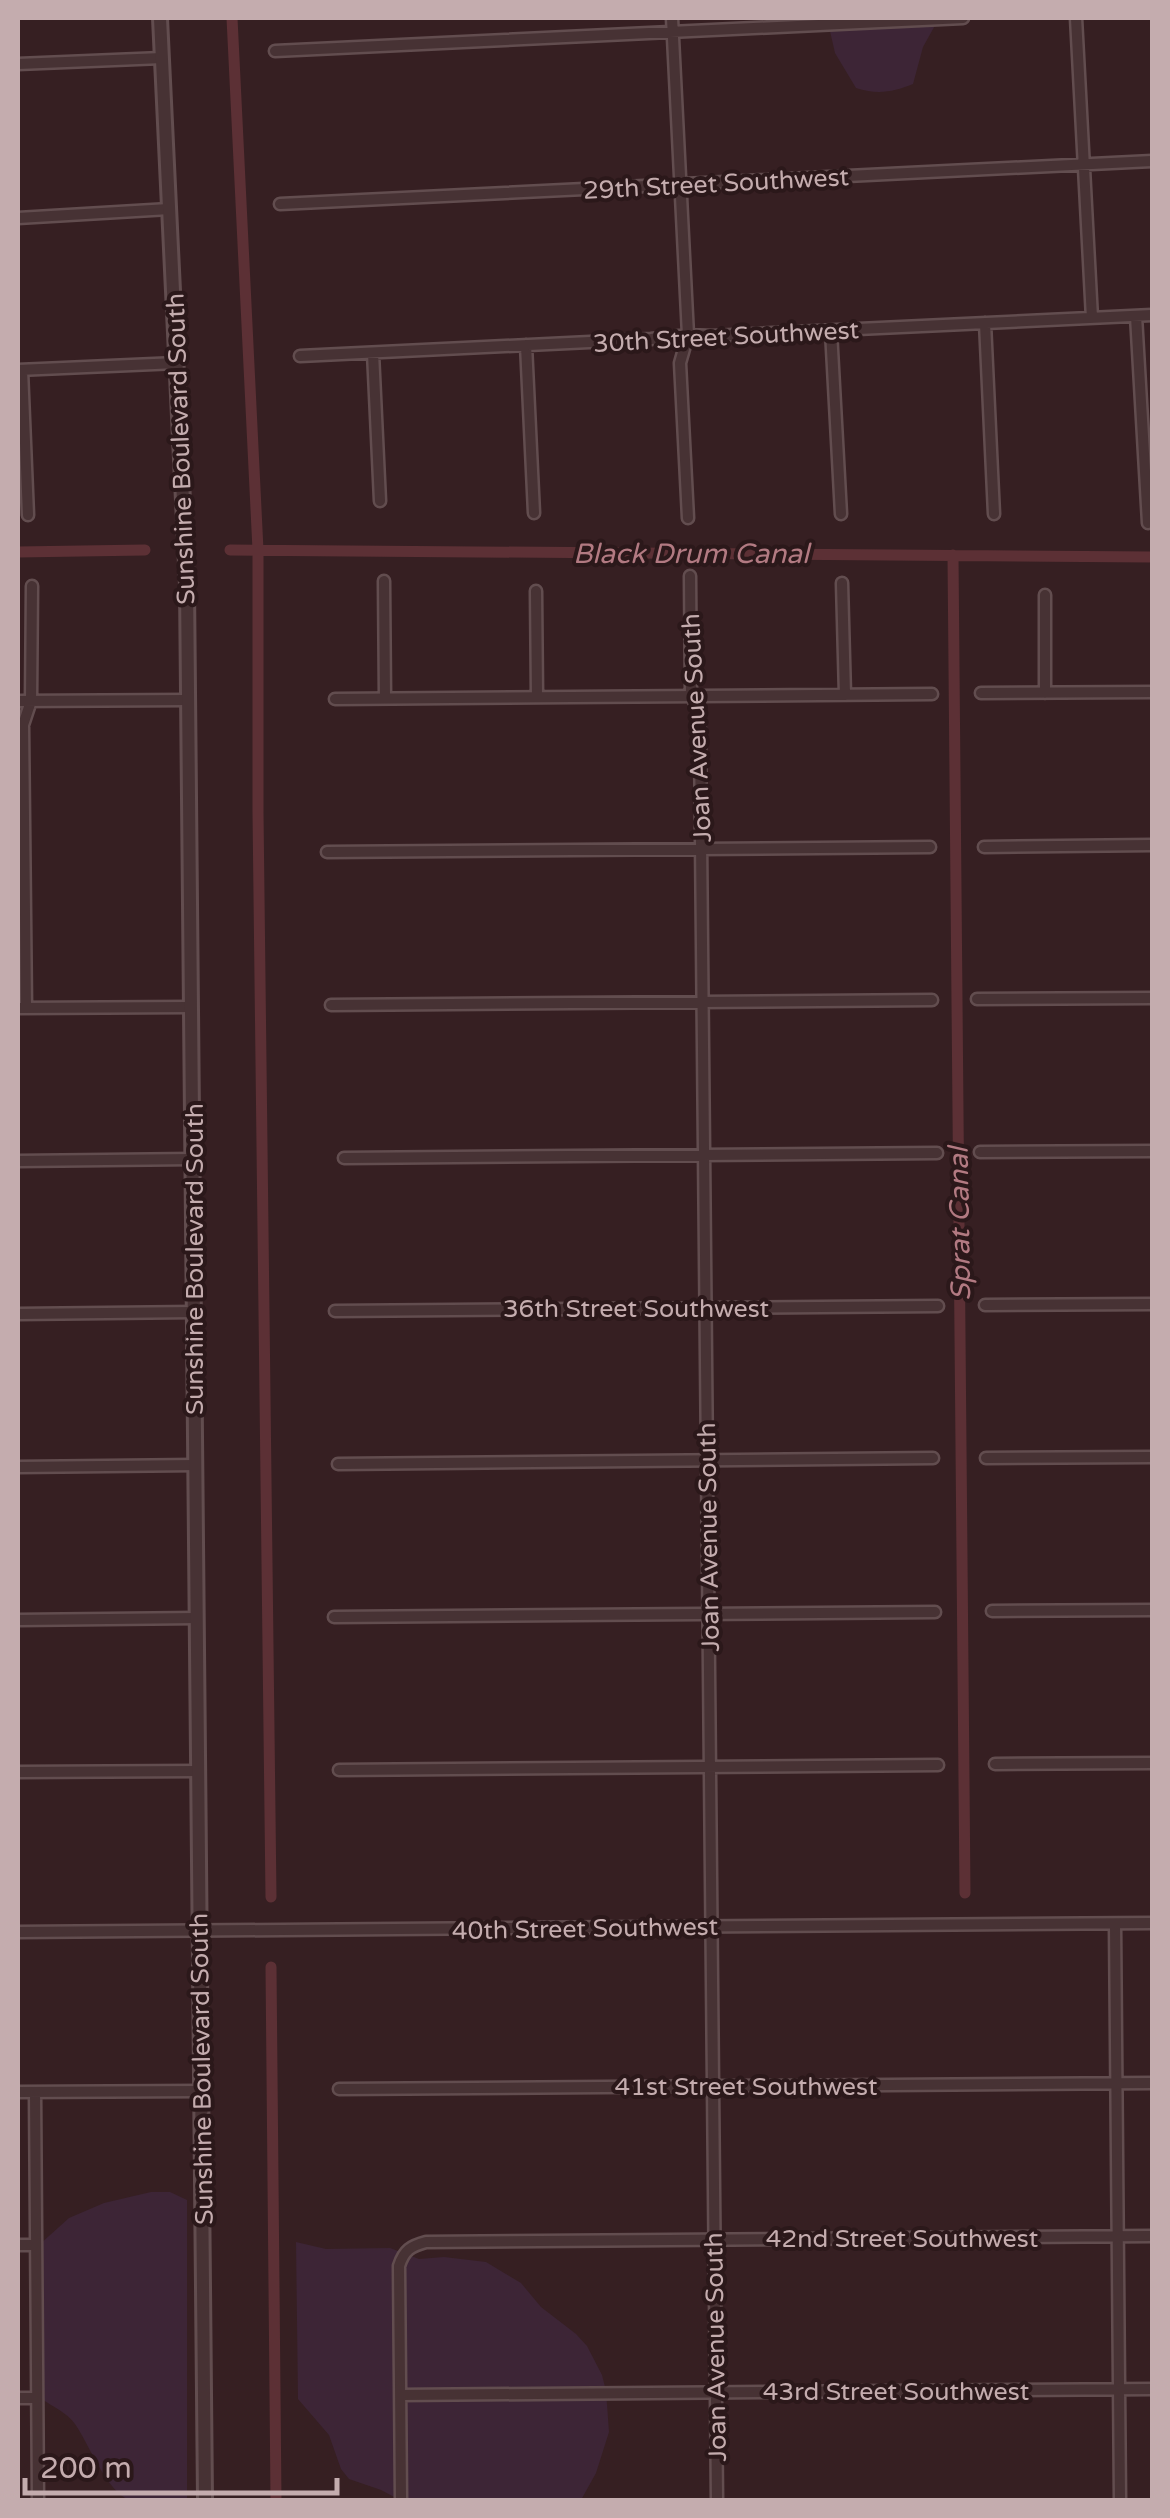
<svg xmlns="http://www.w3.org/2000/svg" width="1170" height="2518" font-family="'Varela Round',sans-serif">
  <rect width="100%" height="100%" fill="#361f22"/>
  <path fill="#3d2536" d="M 827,18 L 938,18 L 938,20 L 923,47 L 913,84 C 893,92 878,95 856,88 L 835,53 Z
    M 151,2192 L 170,2192 L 187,2200 L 187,2500 C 174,2500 141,2504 130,2500 C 107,2493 88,2442 75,2424 C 67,2413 54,2407 43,2400 L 39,2245 L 69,2218 L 104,2203 Z
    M 296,2242 L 326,2249 L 390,2248 L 419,2259 L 444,2257 L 486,2262 L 521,2283 L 541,2307 L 576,2334 L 587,2346 L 602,2375 L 606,2391 L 609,2432 L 596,2473 L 581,2500 L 400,2500 L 381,2490 L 349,2479 L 341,2469 L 329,2435 L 298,2399 Z"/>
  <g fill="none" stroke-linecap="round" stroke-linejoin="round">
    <path stroke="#5c3035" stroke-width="11" d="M 232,18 L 258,550 L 258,812 L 271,1897
      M 230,550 L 1152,557
      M 18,552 L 145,550
      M 953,555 L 965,1893
      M 271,1967 L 276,2500"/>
    <defs>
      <path id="minor" d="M 672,18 L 688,335 L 680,363 L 688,518
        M 1076,18 L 1092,318
        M 275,51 L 963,18
        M 18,64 L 162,58
        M 280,204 L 1152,161
        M 18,218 L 169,209
        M 1136,316 L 1148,523
        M 985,323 L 994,514
        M 831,331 L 841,514
        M 526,345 L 534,513
        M 373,353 L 380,501
        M 300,356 L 651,339 L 688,335 L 712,336 L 1152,315
        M 18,370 L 177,363
        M 22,370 L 28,515
        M 690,576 L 691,696 L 699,710 L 700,736 L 717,2500
        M 384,581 L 385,699
        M 842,583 L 845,695
        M 536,591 L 537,697
        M 981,693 L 1152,692
        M 1045,693 L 1045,595
        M 335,699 L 932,694
        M 18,701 L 188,700
        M 984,847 L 1152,845
        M 327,852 L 930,847
        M 977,999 L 1152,998
        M 331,1005 L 932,1000
        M 18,1008 L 191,1007
        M 26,1008 L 23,725 L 31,701 L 32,586
        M 980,1152 L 1152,1151
        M 344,1158 L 937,1153
        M 18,1161 L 193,1159
        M 985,1305 L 1152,1304
        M 335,1311 L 938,1306
        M 18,1314 L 194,1312
        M 986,1458 L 1152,1457
        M 338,1464 L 933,1458
        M 18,1467 L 195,1465
        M 992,1611 L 1152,1610
        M 334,1617 L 935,1612
        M 18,1620 L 197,1618
        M 995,1764 L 1152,1763
        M 339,1770 L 938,1765
        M 18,1772 L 198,1771
        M 1115,1924 L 1120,2500
        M 18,1932 L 1152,1923
        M 339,2089 L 1152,2083
        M 18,2092 L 201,2091
        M 35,2092 L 38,2500
        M 18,2245 L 36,2245
        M 400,2395 L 1152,2389
        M 18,2398 L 37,2398
        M 401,2500 L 399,2266 C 404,2250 411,2246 426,2242 L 1152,2236"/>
      <path id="tertiary" d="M 160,18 L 187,585 L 205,2500"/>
    </defs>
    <use href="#minor" stroke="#624d4f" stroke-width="15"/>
    <use href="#tertiary" stroke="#624d4f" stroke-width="18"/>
    <use href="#minor" stroke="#473234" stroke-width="10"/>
    <use href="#tertiary" stroke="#473234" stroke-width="12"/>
  </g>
  <g text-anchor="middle" stroke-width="8" stroke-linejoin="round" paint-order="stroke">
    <g font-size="25" fill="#c4acae" stroke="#2b181a">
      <text transform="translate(716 183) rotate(-3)" y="9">29th Street Southwest</text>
      <text transform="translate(726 336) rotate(-3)" y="9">30th Street Southwest</text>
      <text transform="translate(180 449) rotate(-92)" y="9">Sunshine Boulevard South</text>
      <text transform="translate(696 728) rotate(-93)" y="9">Joan Avenue South</text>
      <text transform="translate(194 1259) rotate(-90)" y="9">Sunshine Boulevard South</text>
      <text x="636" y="1317">36th Street Southwest</text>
      <text transform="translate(708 1537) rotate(-91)" y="9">Joan Avenue South</text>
      <text transform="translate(585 1928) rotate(-1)" y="9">40th Street Southwest</text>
      <text transform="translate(201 2069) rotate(-91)" y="9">Sunshine Boulevard South</text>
      <text x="746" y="2095">41st Street Southwest</text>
      <text x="902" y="2247">42nd Street Southwest</text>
      <text transform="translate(715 2347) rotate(-91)" y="9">Joan Avenue South</text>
      <text x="896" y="2400">43rd Street Southwest</text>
    </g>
    <g font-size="28" font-style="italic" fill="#b27a82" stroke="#2b181a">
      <text x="691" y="563">Black Drum Canal</text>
      <text transform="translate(959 1224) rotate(-91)" y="10">Sprat Canal</text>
    </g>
  </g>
  <rect width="1170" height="2518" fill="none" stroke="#c4acae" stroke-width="40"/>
  <path d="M25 2478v15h312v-15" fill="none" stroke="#c4acae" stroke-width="5"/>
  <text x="40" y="2478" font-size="30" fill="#c4acae" stroke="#2b181a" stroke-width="8" paint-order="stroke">200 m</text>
</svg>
